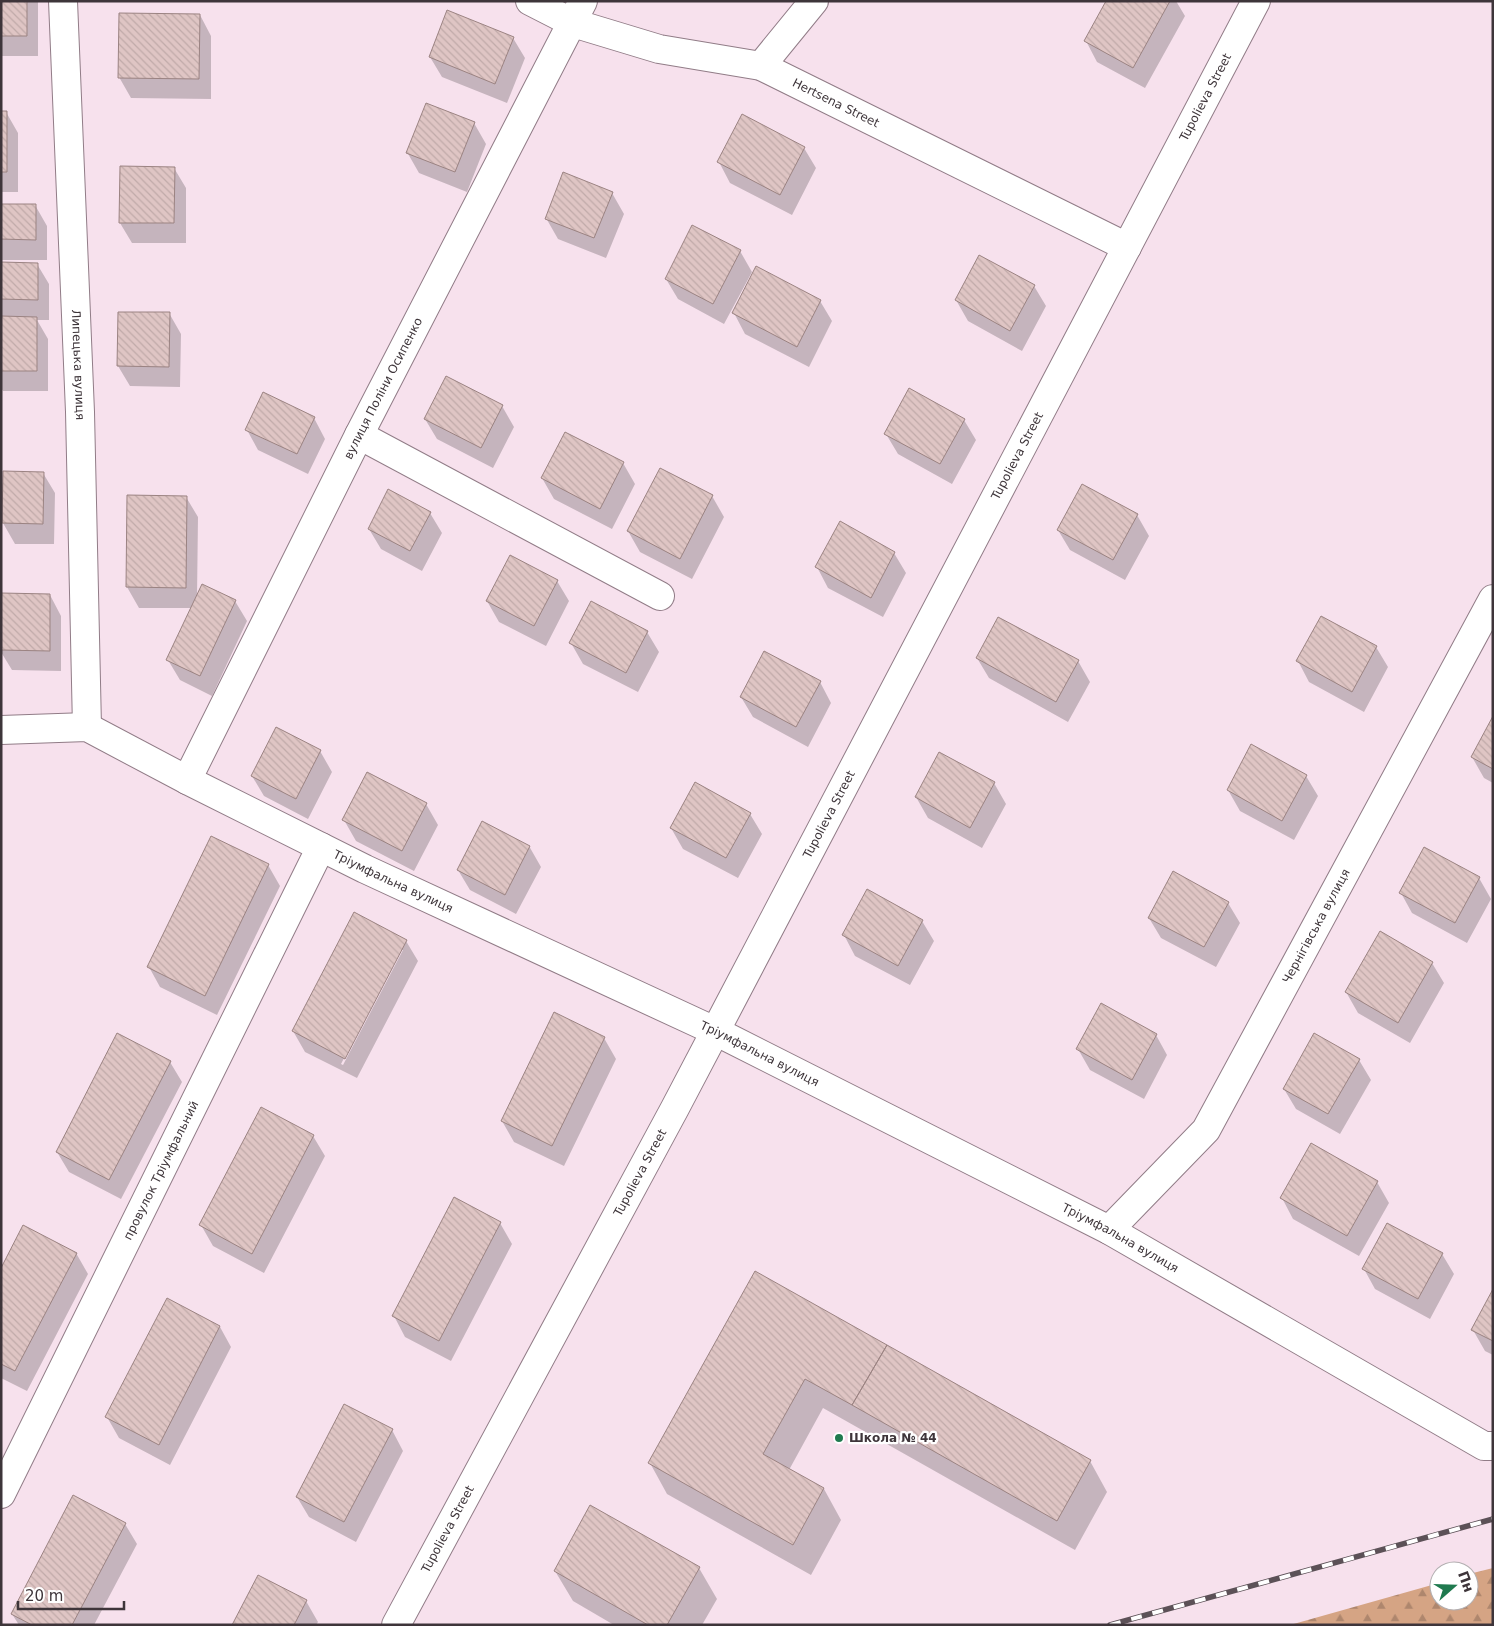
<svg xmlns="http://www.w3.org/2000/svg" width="1494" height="1626" font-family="'DejaVu Sans',sans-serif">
  <defs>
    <pattern id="forest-firs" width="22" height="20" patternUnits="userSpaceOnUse" patternTransform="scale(1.25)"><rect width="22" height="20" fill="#d5a484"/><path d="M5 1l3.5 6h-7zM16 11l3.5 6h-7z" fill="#ae866d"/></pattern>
    <pattern id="building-back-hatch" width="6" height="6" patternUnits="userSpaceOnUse" patternTransform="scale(1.25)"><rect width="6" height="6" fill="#dfc5c4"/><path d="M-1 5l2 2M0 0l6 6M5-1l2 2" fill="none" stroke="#c0aaa9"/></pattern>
  </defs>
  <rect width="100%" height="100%" fill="#f7e1ed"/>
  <path fill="url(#forest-firs)" d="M 1493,1568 L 1493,1625 L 1290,1625 L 1439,1583 L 1439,1601 L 1469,1601 L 1469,1574 Z"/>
  <path fill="#0003" fill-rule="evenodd" d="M 1,1 L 38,1 L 38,56 L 1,56 Z
    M 1108,1 L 1176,1 L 1185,16 L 1145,88 L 1097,62 L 1086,41 Z
    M 200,15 L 211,36 L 211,99 L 131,98 L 119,77 Z
    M 513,38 L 525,58 L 507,103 L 442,77 L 430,57 Z
    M 1,112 L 6,112 L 18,133 L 18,192 L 1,192 Z
    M 474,123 L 486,144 L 467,192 L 419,173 L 407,152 Z
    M 804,148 L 816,168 L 792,215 L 730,183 L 719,162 Z
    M 174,168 L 186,188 L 186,243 L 132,243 L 120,223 Z
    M 612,193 L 624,214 L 606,258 L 558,239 L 546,218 Z
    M 1,205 L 35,205 L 47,226 L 47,260 L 1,260 Z
    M 740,251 L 752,272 L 724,324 L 678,299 L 666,279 Z
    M 1,263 L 37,264 L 49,284 L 49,320 L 37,320 L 48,339 L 48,391 L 3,391 L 1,388 Z
    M 1034,286 L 1046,306 L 1022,351 L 968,321 L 956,300 Z
    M 820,301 L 832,321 L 809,367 L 745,334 L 734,313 Z
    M 169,313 L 181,334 L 180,387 L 130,386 L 118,366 Z
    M 502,406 L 514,427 L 493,468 L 437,439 L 425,419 Z
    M 314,418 L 325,439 L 308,474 L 258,450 L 247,430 Z
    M 964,420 L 976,440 L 952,484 L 898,454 L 886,434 Z
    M 623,463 L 635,484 L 612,529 L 554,499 L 542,478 Z
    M 4,473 L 43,473 L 55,493 L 54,544 L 15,544 L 3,523 Z
    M 129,496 L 186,497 L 198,517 L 197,597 L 235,601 L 247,621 L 212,696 L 180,680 L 168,660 L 192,608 L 139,608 L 127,587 Z
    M 712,496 L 724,517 L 692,579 L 640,552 L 628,531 Z
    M 430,513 L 442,533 L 422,571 L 381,549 L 369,529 Z
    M 1137,515 L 1149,536 L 1125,580 L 1070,550 L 1058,530 Z
    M 894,553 L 906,573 L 883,617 L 828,588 L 817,567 Z
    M 557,581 L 569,601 L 546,646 L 499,622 L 487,601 Z
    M 1,595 L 50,595 L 61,616 L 61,671 L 12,670 L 1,652 Z
    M 647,632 L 659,652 L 638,692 L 583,664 L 571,643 Z
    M 1376,647 L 1388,667 L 1364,712 L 1309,682 L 1298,661 Z
    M 977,658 L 1078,661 L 1090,682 L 1068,722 L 989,678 Z
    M 820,682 L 831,703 L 808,747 L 753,717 L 741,697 Z
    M 1493,719 L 1493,783 L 1484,778 L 1472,757 Z
    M 277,729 L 320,751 L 332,772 L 308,819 L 264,796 L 252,776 Z
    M 1306,776 L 1318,796 L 1294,840 L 1240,811 L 1228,790 Z
    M 994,783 L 1006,804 L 982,848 L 928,818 L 916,797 Z
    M 426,804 L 438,825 L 414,871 L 356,841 L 344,820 Z
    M 750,814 L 762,834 L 738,878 L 683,849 L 671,828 Z
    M 529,846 L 541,867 L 516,914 L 470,890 L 458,870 Z
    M 268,865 L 280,886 L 217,1015 L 160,987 L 149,967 Z
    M 1479,878 L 1491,899 L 1467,943 L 1412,913 L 1401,893 Z
    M 1228,903 L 1240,923 L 1216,967 L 1161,938 L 1149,918 Z
    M 922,921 L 934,941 L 910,985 L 855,956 L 844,935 Z
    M 406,941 L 418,961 L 357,1078 L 305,1052 L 293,1031 ZM 400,950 L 403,950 L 343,1065 L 341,1064 Z
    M 1432,963 L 1444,983 L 1410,1043 L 1358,1013 L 1346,992 Z
    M 554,1014 L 604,1038 L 616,1059 L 564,1166 L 514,1142 L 502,1121 Z
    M 1156,1035 L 1167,1055 L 1144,1099 L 1090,1070 L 1078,1049 Z
    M 1359,1060 L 1371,1080 L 1340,1134 L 1296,1109 L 1284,1089 Z
    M 170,1062 L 182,1082 L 121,1199 L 69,1172 L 57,1152 Z
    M 313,1136 L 325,1156 L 264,1273 L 213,1246 L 201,1225 Z
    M 1377,1182 L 1389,1203 L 1359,1256 L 1293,1219 L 1282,1198 Z
    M 500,1223 L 512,1244 L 451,1361 L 405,1337 L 394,1316 Z
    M 76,1253 L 88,1274 L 27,1391 L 1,1378 L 1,1270 Z
    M 1442,1254 L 1454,1274 L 1430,1319 L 1375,1289 L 1364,1269 Z
    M 756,1273 L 1090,1461 L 1107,1492 L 1075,1550 L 823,1408 L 789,1470 L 824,1489 L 841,1520 L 811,1575 L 667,1494 L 650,1463 Z
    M 1493,1292 L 1493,1355 L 1485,1351 L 1473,1330 Z
    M 220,1327 L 231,1347 L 170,1465 L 119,1438 L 107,1417 Z
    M 392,1430 L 403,1451 L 356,1542 L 309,1517 L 297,1497 Z
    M 125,1524 L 137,1544 L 94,1625 L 19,1625 L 12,1614 Z
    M 699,1568 L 717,1599 L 702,1625 L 614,1625 L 573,1601 L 555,1571 Z
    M 306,1601 L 318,1622 L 316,1625 L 233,1625 Z"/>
  <path fill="url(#building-back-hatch)" stroke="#9b8382" d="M 1,1 L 27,1 L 27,36 L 1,36 Z
    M 1106,1 L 1170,1 L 1133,68 L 1084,41 Z
    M 447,10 L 514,37 L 495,84 L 429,57 Z
    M 119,13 L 200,14 L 199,79 L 118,78 Z
    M 426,103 L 475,122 L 455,172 L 406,153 Z
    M 1,111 L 7,111 L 7,172 L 1,172 Z
    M 742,114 L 805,147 L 780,195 L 717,162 Z
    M 120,166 L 175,167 L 174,223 L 119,223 Z
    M 563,172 L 613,192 L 594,238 L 545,219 Z
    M 1,204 L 36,204 L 36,240 L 1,239 Z
    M 692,225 L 741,250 L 713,304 L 665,279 Z
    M 979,255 L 1035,285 L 1010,331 L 955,300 Z
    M 1,262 L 38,263 L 38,300 L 1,299 Z
    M 756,266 L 821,300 L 797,347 L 732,313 Z
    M 118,312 L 170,312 L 169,367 L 117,366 Z
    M 1,316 L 37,317 L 37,371 L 1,371 Z
    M 446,376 L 503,405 L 481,448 L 424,419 Z
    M 909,388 L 965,419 L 940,464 L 884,434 Z
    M 263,392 L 315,417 L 297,454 L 245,430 Z
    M 565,432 L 624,462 L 600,509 L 541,478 Z
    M 660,468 L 713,495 L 680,559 L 627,531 Z
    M 3,471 L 44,472 L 43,524 L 2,523 Z
    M 1082,484 L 1138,514 L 1113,560 L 1057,530 Z
    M 388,489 L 431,512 L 410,551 L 368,529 Z
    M 127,495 L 187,496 L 186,588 L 126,587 Z
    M 840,521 L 895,552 L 871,598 L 815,567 Z
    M 510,555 L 558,580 L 534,626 L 486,601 Z
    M 202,584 L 236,600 L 200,676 L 166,660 Z
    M 1,593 L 50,594 L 50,651 L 1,650 Z
    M 591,601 L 648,631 L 626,673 L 569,643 Z
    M 1321,616 L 1377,646 L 1352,692 L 1296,661 Z
    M 998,617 L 1079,660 L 1056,702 L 976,658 Z
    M 764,651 L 821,681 L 796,727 L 740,697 Z
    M 1493,716 L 1493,769 L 1471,757 Z
    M 276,727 L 321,750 L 296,799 L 251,776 Z
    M 1251,744 L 1307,775 L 1282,821 L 1227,790 Z
    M 939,752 L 995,782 L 970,828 L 915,797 Z
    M 367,772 L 427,803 L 402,851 L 342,820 Z
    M 695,782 L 751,813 L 726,858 L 670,828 Z
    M 482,821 L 530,846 L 505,895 L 457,870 Z
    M 211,836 L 269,864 L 205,996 L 147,967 Z
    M 1424,847 L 1480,877 L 1455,923 L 1399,893 Z
    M 1173,871 L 1229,902 L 1204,947 L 1148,918 Z
    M 867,889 L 923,920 L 898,966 L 842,935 Z
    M 354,912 L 407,940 L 345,1059 L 292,1031 Z
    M 1380,931 L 1433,962 L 1398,1023 L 1345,992 Z
    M 1101,1003 L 1157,1034 L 1132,1080 L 1076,1049 Z
    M 554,1012 L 605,1037 L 552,1146 L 501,1121 Z
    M 117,1033 L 171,1061 L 109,1180 L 56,1152 Z
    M 1314,1033 L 1360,1059 L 1328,1114 L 1283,1089 Z
    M 261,1107 L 314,1135 L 252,1254 L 199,1225 Z
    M 1311,1143 L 1378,1181 L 1347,1236 L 1280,1198 Z
    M 454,1197 L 501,1222 L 439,1341 L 392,1316 Z
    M 1387,1223 L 1443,1253 L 1418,1299 L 1362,1269 Z
    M 23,1225 L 77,1253 L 15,1371 L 1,1364 L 1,1268 Z
    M 755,1271 L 887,1345 L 852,1405 L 805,1379 L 763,1454 L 824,1488 L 793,1545 L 648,1463 Z
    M 1493,1289 L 1493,1341 L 1471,1330 Z
    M 167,1298 L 220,1326 L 159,1445 L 105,1417 Z
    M 887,1345 L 1091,1460 L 1057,1521 L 852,1405 Z
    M 344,1404 L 393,1429 L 344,1522 L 296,1497 Z
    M 73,1495 L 126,1523 L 72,1625 L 32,1625 L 11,1614 Z
    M 590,1505 L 700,1567 L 667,1625 L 648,1625 L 554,1571 Z
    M 258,1575 L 307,1600 L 294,1625 L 232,1625 Z"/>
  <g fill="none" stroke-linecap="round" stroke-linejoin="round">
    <defs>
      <g id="minor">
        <path id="s1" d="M 63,1 L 80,412 L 87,727"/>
        <path id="s2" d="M 530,1 L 573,23 L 659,49 L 761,66 L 1127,247"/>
        <path d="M 761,66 L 814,1"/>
        <path d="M 359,435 L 660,596"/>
        <path id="s3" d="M 1,730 L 87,727 L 187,780 L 365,869 L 715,1031 L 1109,1230 L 1484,1446 L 1493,1446"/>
        <path id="s4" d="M 187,780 L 359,435 L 583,1"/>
        <path id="s5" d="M 1109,1230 L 1206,1130 L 1493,599"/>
        <path id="s6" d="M 1,1494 L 321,847"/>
      </g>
      <g id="tertiary">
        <path id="s7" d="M 396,1625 L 675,1108 L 1256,1"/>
      </g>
    </defs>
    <use href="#minor" stroke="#917c87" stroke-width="30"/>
    <use href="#tertiary" stroke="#917c87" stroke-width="30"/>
    <use href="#minor" stroke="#fff" stroke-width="28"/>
    <use href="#tertiary" stroke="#fff" stroke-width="28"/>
    <defs>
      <path id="rail" d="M 1110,1625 L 1493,1519"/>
    </defs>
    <use href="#rail" stroke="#5c5157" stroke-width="5.5"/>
    <use href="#rail" stroke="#fff" stroke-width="4" stroke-dasharray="11" stroke-linecap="butt"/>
  </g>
  <circle fill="#207a4f" stroke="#fff" stroke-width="2" cx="839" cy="1438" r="5"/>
  <g text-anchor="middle" stroke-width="4.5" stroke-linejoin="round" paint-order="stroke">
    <g font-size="12" fill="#3e353a" stroke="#fff">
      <text dy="4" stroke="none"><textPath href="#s7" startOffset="1729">Tupolieva Street</textPath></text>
      <text dy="4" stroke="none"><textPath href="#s2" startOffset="325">Hertsena Street</textPath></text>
      <text dy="4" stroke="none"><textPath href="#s1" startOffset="364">Липецька вулиця</textPath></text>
      <text dy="4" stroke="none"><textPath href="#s4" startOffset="438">вулиця Поліни Осипенко</textPath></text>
      <text dy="4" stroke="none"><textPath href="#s7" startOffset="1324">Tupolieva Street</textPath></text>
      <text dy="4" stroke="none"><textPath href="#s7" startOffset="919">Tupolieva Street</textPath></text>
      <text dy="4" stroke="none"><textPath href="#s3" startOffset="429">Тріумфальна вулиця</textPath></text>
      <text dy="4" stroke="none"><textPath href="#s5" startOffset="371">Чернігівська вулиця</textPath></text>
      <text dy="4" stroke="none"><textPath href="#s3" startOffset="834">Тріумфальна вулиця</textPath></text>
      <text dy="4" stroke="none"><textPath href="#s6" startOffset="361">провулок Тріумфальний</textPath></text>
      <text dy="4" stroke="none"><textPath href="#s7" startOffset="514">Tupolieva Street</textPath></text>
      <text dy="4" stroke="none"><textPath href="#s3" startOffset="1239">Тріумфальна вулиця</textPath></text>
      <text dy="4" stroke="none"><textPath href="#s7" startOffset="109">Tupolieva Street</textPath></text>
    </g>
    <g font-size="12" font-weight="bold" fill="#3e353a" stroke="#fff" text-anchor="start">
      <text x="849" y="1442">Школа № 44</text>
    </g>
  </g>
  <rect width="1494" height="1626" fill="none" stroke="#3e353a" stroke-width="5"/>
  <g transform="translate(1454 1586) rotate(70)"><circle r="24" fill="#ffffff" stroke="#b2aeb0"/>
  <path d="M0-4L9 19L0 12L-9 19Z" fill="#207a4f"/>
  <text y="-8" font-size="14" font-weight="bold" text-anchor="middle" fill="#3e353a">Пн</text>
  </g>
  <path d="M18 1601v8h106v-8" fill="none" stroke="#3e353a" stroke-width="2.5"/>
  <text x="25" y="1601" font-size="15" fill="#3e353a" stroke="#ffffff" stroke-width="4" paint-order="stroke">20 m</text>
</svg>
